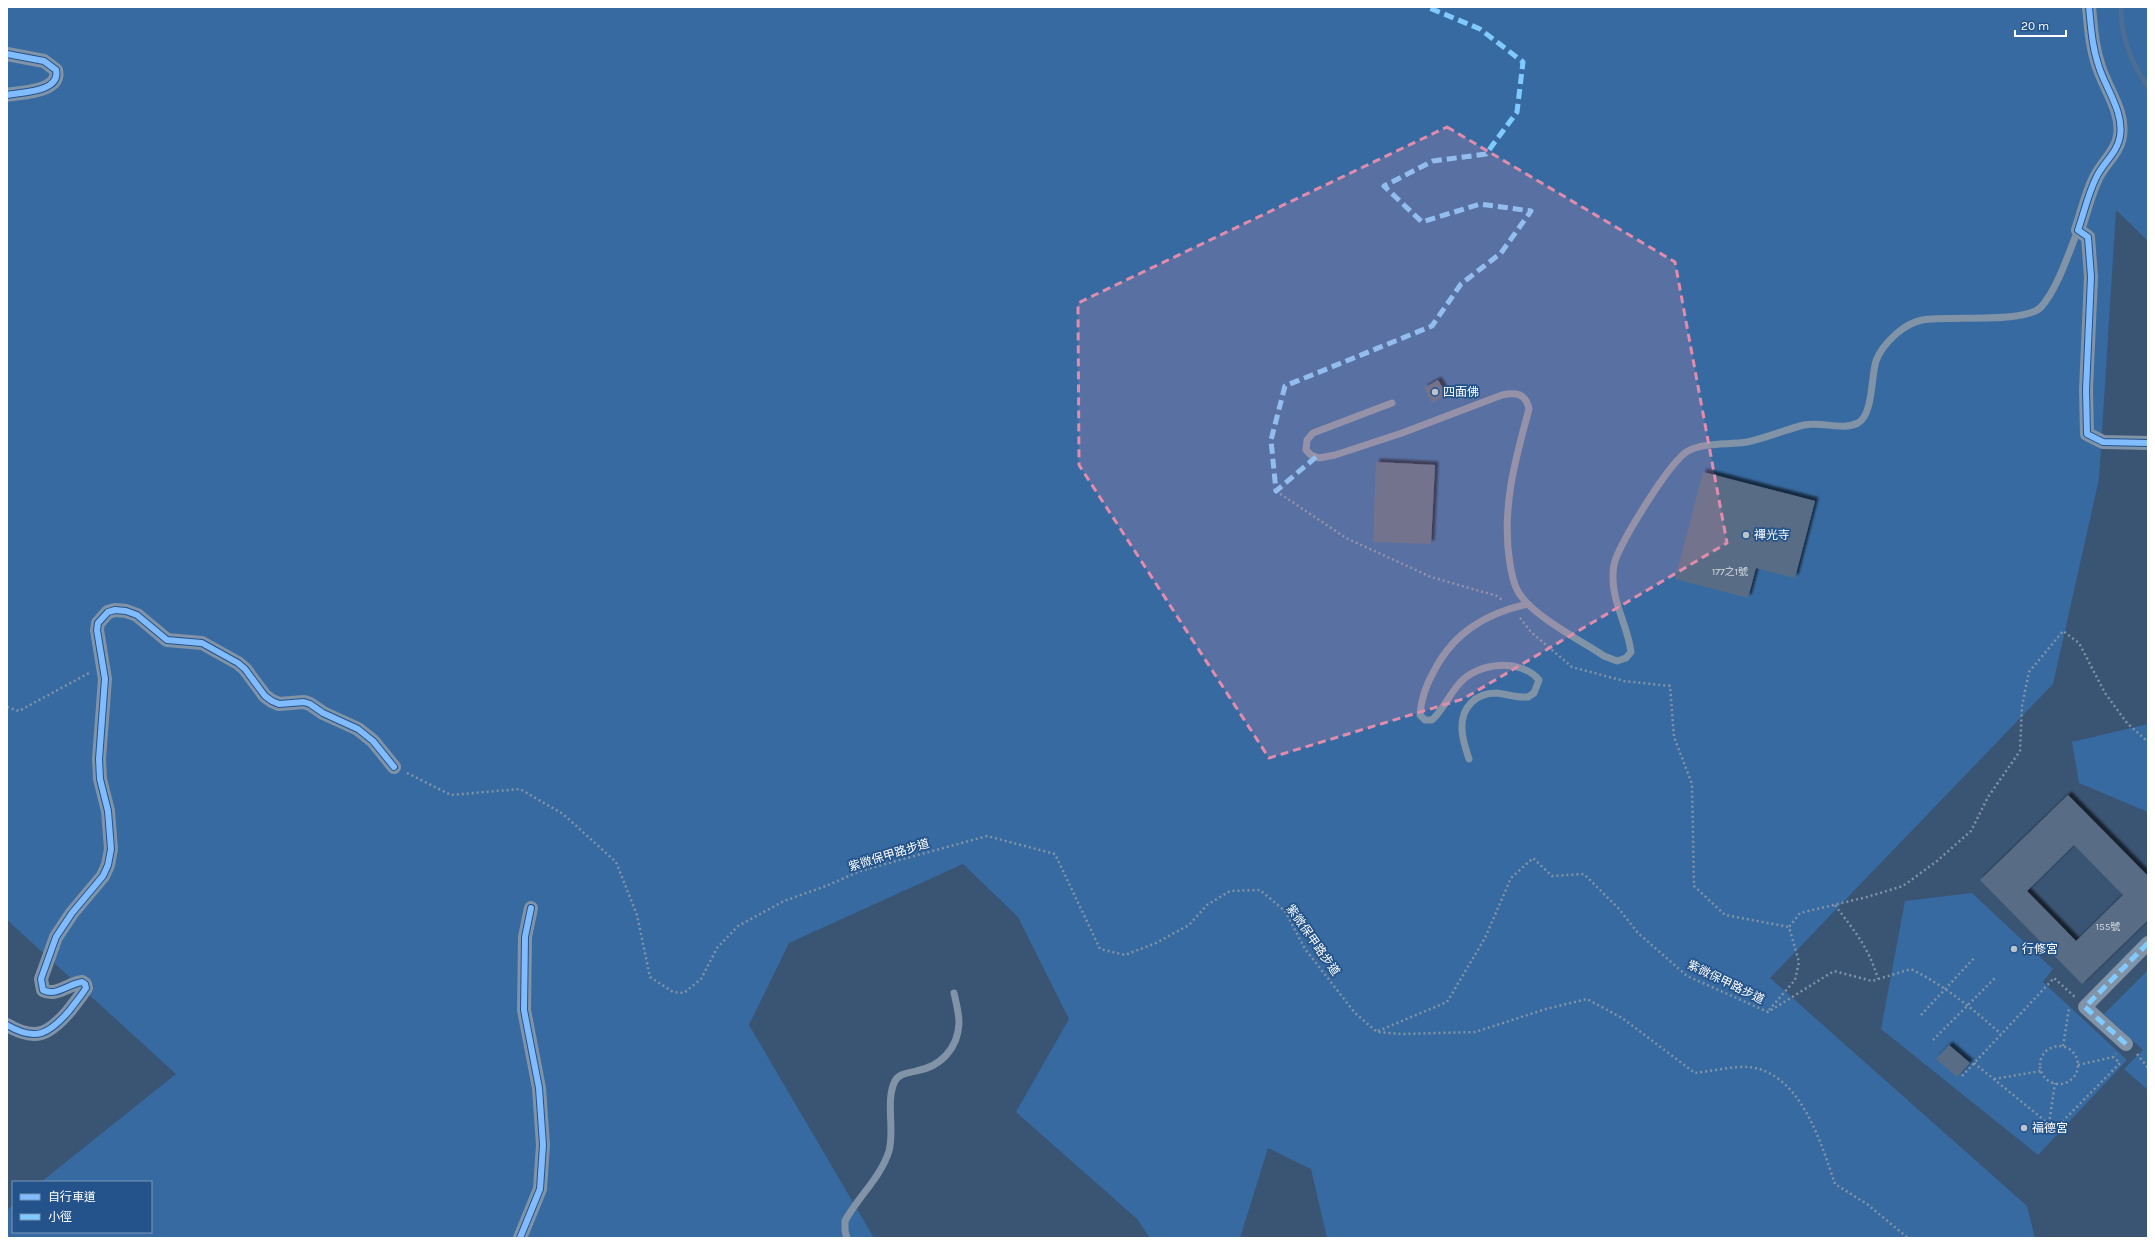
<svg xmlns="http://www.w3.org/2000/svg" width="2155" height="1245" font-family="Karla,'Noto Sans TC',sans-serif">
  <defs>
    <filter id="shadow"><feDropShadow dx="3.5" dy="-3.5" stdDeviation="1" flood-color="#0009"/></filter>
  </defs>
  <rect width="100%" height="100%" fill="#3a5473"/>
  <path fill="#376aa0" d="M 7,7 L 2148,7 L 2148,241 L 2116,210 L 2099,479 L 2053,684 L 1770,978 L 2027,1206 L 2035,1238 L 1327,1238 L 1311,1169 L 1268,1148 L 1240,1238 L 1150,1238 L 1137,1219 L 1016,1112 L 1069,1019 L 1018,917 L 963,864 L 789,943 L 749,1025 L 874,1238 L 7,1238 L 7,1210 L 13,1205 L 13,1232 L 151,1232 L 151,1182 L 41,1182 L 176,1074 L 7,920 Z
    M 2148,724 L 2148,812 L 2079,783 L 2072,742 Z
    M 1972,893 L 2053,969 L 2043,982 L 2127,1060 L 2038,1155 L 1881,1029 L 1905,901 Z
    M 2148,970 L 2148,1090 L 2124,1069 L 2143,1050 L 2104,1014 Z"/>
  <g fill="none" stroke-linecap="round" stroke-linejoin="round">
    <path stroke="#4c6d94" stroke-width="5" d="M 2121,7 C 2121,38 2131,62 2148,87"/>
  </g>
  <path fill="#586d85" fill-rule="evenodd" filter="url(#shadow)" d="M 1438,380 L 1447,395 L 1432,403 L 1424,388 Z
    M 1376,462 L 1435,465 L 1431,544 L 1373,542 Z
    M 1703,472 L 1815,501 L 1795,578 L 1756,568 L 1748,598 L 1675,579 Z
    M 2068,795 L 2148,876 L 2148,920 L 2082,984 L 1980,880 ZM 2074,845 L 2123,895 L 2076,941 L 2027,891 Z
    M 1949,1045 L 1970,1063 L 1957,1077 L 1936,1059 Z"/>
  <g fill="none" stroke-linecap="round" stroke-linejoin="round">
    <path stroke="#8193a7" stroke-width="2.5" stroke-dasharray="2 3" stroke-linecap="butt" d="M 1276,491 L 1346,538 L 1431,577 L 1497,596 L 1502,600
      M 1520,618 L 1531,632 L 1572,667 L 1624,681 L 1670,686 L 1674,737 L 1692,784 L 1694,886 L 1725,915 L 1789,927
      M 7,707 L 19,711 L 89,673
      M 407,773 L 451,795 L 520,789 L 563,814 L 616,862 L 637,915 L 650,977 L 673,992 L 684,993 L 701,979 L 717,948 L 738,926 L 784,901 L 826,886 L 860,871 L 987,836 L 1055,854 L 1100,949 L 1125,955 L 1156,943 L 1189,925 L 1207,905 L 1230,891 L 1260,890 L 1285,911 L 1305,949 L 1355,1013 L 1377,1032 L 1402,1034 L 1475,1032 L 1546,1009 L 1587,999 L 1622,1018 L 1695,1073 C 1711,1071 1734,1066 1749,1067 C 1801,1073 1821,1143 1835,1184 L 1867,1204 L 1908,1238
      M 1835,905 C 1855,932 1868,946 1878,979
      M 1769,1010 L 1795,980 L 1799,962 L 1789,927 L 1800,913 L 1867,897 L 1903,886 L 1937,861 L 1971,831 L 1988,797 L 2020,751 L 2022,706 L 2029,672 L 2063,631 L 2079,643 L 2105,693 L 2127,723 L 2148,742
      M 1921,1015 L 1975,957
      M 1378,1031 L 1447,1002 L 1485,938 L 1511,878 L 1533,858 L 1552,876 L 1584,874 L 1619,909 L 1638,933 L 1687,976 L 1768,1012 L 1834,971 L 1872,981 L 1911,969 C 1945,986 1973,1009 2001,1034
      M 1933,1040 L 1996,977
      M 2063,1046 L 2069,1008
      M2040 1065a19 19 0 1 1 38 0a19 19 0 1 1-38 0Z
      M 2137,1054 L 2148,1068
      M 1974,1063 L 2055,1129 L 2120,1063 L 2113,1057 L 2116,1054
      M 2078,1065 L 2113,1057
      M 1962,1076 L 2054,978 L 2075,997
      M 1994,1079 L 2041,1071
      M 2049,1124 L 2055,1083"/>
    <path stroke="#8193a7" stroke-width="7" d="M 1392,403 L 1313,433 L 1307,440 L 1306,450 L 1311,455 L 1319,458 L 1335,455 L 1402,433 L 1502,395 C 1515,392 1526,393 1529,409 C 1515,460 1501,510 1510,564 C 1512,575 1514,587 1521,596 C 1537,618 1580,640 1604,656 L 1617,661 L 1626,658 L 1631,652 C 1628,626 1612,602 1613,576 C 1613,570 1614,563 1616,558 C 1625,536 1669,462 1688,451 C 1704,442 1729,445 1747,442 C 1766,438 1784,430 1804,425 C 1821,421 1842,431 1858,423 C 1873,415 1871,377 1876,361 C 1880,350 1887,342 1896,334 C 1903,328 1912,322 1922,320 C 1948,315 2025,324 2041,307 C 2057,290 2069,252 2078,230
      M 1469,759 C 1466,750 1462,739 1462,729 C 1461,707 1476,693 1496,693 C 1507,694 1517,698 1528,697 L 1534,693 L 1539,680 C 1521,658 1477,662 1459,684 C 1449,695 1443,710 1432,720 L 1425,720 L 1420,715 C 1421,698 1426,685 1434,671 C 1454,632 1487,613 1528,604
      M 847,1238 L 845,1231 L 845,1221 C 858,1197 881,1177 889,1151 C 895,1130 885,1100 895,1081 C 899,1073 909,1073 916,1071 C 940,1067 958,1049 959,1023 C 959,1013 956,1002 954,993"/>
    <path stroke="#8193a7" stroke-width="14" d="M 2089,7 C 2091,27 2092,47 2099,67 C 2106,89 2124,112 2120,136 C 2118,152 2102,164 2096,178 C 2088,194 2084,213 2078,230 L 2088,237 L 2091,277 L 2086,390 L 2087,434 L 2103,442 L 2148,443
      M 7,54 L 44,61 L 56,70 C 61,92 22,92 7,95
      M 7,1025 C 36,1042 49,1034 69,1011 C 75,1003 81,996 86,988 L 85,984 L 82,982 C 68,984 56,997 43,990 L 41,979 L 56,937 L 72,913 L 103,876 L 108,865 L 111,849 L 108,811 L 100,779 L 99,759 L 105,679 L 97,630 L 98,623 L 108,612 L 115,610 L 126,611 L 137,615 L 167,640 L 202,643 L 238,663 L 245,669 L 265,696 L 272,701 L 279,704 L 304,702 L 310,704 L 323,713 L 358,729 L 373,741 L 394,767
      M 2126,1044 L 2085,1007 L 2148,943
      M 520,1238 L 540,1189 L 543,1145 L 539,1088 L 524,1010 L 525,937 L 531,908"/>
    <path stroke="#80caff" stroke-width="5" stroke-dasharray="10 5" stroke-linecap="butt" d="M 1316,457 L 1276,491 L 1271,440 L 1285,386 L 1432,326 L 1461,284 L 1501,253 L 1531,211 L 1480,204 L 1422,222 L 1384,186 L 1433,161 L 1486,154 L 1517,112 L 1523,62 L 1480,29 L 1427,7
      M 2126,1044 L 2085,1007 L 2148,943"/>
    <defs>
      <path id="cycleway" d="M 2089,7 C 2091,27 2092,47 2099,67 C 2106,89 2124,112 2120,136 C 2118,152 2102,164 2096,178 C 2088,194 2084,213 2078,230 L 2088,237 L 2091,277 L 2086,390 L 2087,434 L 2103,442 L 2148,443
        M 7,54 L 44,61 L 56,70 C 61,92 22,92 7,95
        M 7,1025 C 36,1042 49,1034 69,1011 C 75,1003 81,996 86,988 L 85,984 L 82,982 C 68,984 56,997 43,990 L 41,979 L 56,937 L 72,913 L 103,876 L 108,865 L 111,849 L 108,811 L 100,779 L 99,759 L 105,679 L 97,630 L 98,623 L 108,612 L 115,610 L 126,611 L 137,615 L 167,640 L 202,643 L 238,663 L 245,669 L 265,696 L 272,701 L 279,704 L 304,702 L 310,704 L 323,713 L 358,729 L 373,741 L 394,767
        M 520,1238 L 540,1189 L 543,1145 L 539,1088 L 524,1010 L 525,937 L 531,908"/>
    </defs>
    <use href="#cycleway" stroke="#23538a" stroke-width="8"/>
    <use href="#cycleway" stroke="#80bcff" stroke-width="6"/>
  </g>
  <path fill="#e08cad" fill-opacity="0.2" stroke="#e08cad" stroke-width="3" stroke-dasharray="8 5" stroke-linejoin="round" d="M 1447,127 L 1675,262 L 1727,543 L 1463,699 L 1269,758 L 1079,465 L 1078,303 Z"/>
  <g fill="#bac3ce" stroke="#23538a" stroke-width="1.5">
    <circle cx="1435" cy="392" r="4"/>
    <circle cx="1746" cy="535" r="4"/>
    <circle cx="2014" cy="949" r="4"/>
    <circle cx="2024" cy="1128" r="4"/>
  </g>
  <g text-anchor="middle" stroke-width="3.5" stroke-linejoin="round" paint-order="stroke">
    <g font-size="10" fill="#d5dae0">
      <text x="1730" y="575">177之1號</text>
      <text x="2108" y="930">155號</text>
    </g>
    <g font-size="12" fill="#fff" stroke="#23538a" text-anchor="start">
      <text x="1443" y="396">四面佛</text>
      <text x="1754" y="539">禪光寺</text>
      <text x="2022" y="953">行修宮</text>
      <text x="2032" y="1132">福德宮</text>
    </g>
    <g font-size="12" fill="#fff" stroke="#23538a">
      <text transform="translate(889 855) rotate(-17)" y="4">紫微保甲路步道</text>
      <text transform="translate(1313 940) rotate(55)" y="4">紫微保甲路步道</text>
      <text transform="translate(1726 982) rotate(26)" y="4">紫微保甲路步道</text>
    </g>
  </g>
  <rect width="2155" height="1245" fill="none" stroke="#ffffff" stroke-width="16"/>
  <rect x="12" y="1181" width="140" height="52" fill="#23538a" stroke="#7b98b9"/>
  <rect x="20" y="1194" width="20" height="6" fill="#80bcff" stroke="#7b98b9"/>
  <text x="48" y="1201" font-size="12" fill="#ffffff">自行車道</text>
  <rect x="20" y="1214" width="20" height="6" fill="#80caff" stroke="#7b98b9"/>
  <text x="48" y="1221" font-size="12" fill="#ffffff">小徑</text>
  <path d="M2015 30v6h51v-6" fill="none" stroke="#ffffff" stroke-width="2"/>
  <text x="2021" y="30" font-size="12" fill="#ffffff" stroke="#23538a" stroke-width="3" paint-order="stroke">20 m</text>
</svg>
